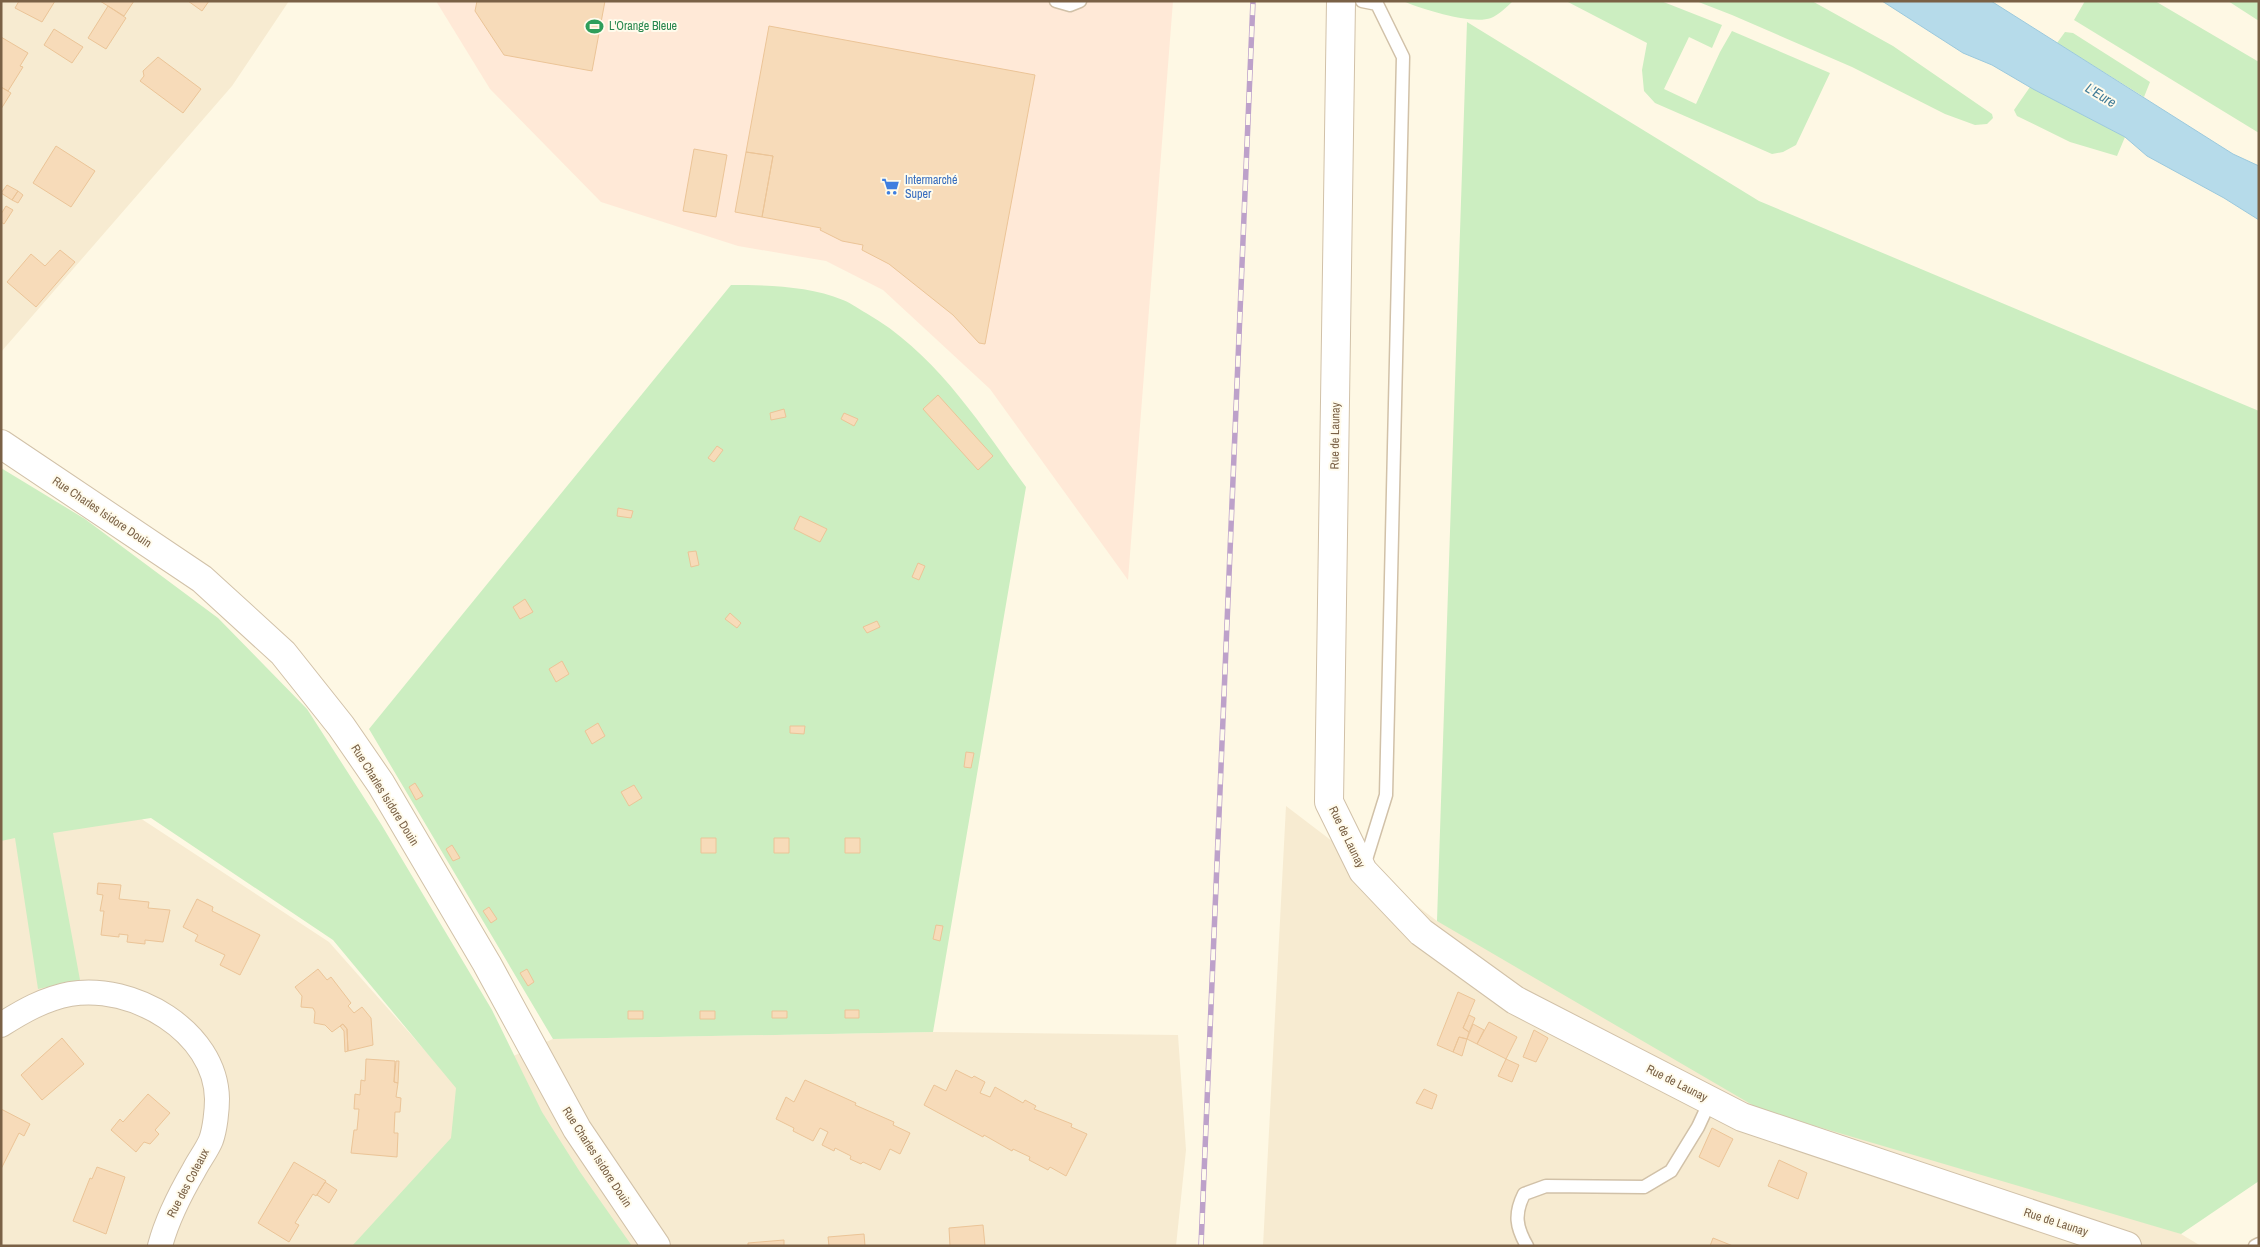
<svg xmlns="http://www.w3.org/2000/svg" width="2260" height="1247" font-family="'Archivo Narrow',sans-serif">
  <rect width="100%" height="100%" fill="#fef8e4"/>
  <path fill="#f7ebd1" d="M 1,1 L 289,1 L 232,86 L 1,352 Z
    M 1,737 L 140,818 L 329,942 L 453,1082 L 553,1039 L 933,1032 L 1178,1035 L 1186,1150 L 1176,1246 L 1,1246 Z
    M 1286,806 L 1437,921 L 2181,1234 L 2201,1246 L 1263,1246 Z"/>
  <path fill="#ffe9d7" d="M 436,1 L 1173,1 L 1128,580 L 990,389 L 883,290 L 826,261 L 738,246 L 601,202 L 490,89 Z"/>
  <path fill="#cceec1" d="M 1403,1 L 1513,1 C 1507,7 1498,15 1491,18 C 1472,25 1421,9 1403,1 Z
    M 1566,1 L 1661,1 L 1722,25 L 1712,48 L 1689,37 L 1664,89 L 1696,104 L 1720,52 L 1732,31 L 1830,73 L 1796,145 L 1783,152 L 1772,154 L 1655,103 L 1644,91 L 1642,70 L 1647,43 Z
    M 1696,1 L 1812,1 L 1893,46 L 1992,114 L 1993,118 L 1987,124 L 1975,125 L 1945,114 L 1852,67 L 1732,15 Z
    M 2085,1 L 2155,1 L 2259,62 L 2259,133 L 2074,20 Z
    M 2228,1 L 2259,1 L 2259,21 Z
    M 1467,22 L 1759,201 L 2259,411 L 2259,1181 L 2181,1234 L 1761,1110 L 1437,921 Z
    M 2065,32 L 2073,33 L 2150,82 L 2144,97 L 2057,43 Z
    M 2030,87 L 2125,137 L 2117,156 L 2070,142 L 2017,116 L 2014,110 Z
    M 731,285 C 768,285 809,286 843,300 C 851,303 859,309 866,313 C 936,353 980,424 1026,487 L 933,1032 L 553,1039 L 369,729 Z
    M 1,468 L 85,519 L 218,618 L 307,709 L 381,824 L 492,1010 L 542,1112 L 580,1172 L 632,1246 L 352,1246 L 451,1138 L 456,1088 L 333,940 L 151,818 L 53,833 L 80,980 L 38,989 L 15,838 L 1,841 Z"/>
  <path fill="#b6dbea" stroke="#9bc9dd" d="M 1882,1 L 1991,1 L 2233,154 L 2259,166 L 2259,220 L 2224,198 L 2147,156 L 2125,137 L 2033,89 L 1992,65 L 1963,53 Z"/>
  <path fill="#f7dbb9" stroke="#ebc497" d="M 19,1 L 55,1 L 42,22 L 15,8 Z
    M 100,1 L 134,1 L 124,16 Z
    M 188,1 L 209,1 L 202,11 Z
    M 477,1 L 605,1 L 592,71 L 504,55 L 475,11 Z
    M 108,6 L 126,18 L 106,49 L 88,38 Z
    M 769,26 L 1035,75 L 985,344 L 979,343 L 953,315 L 889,264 L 862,250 L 863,245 L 842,241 L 820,230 L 821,228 L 762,217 L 773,156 L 746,152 Z
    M 54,29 L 83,47 L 72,63 L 44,45 Z
    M 1,37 L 28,53 L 20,66 L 23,67 L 8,91 L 1,87 Z
    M 158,57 L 201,89 L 183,113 L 140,81 L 144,76 L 143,71 Z
    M 1,87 L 11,93 L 1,109 Z
    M 56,146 L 95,171 L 71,207 L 33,183 Z
    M 694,149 L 727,155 L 716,217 L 683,211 Z
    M 746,152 L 773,156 L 762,217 L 735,212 Z
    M 7,185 L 18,191 L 12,200 L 1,193 Z
    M 18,191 L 23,195 L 18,203 L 12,200 Z
    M 6,206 L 13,210 L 4,224 L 1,222 L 1,214 Z
    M 60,250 L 75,262 L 36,307 L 7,282 L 31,254 L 45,266 Z
    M 938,395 L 993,456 L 978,470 L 923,409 Z
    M 784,409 L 786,417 L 771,420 L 770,413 Z
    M 844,413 L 858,419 L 854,426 L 841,419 Z
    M 717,446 L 723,450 L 714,462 L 708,458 Z
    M 618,508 L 633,511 L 631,518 L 617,516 Z
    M 800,516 L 827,529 L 820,542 L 794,529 Z
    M 696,551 L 699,565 L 691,567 L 688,552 Z
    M 918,563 L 925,566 L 919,580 L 912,577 Z
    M 525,599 L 533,612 L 520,619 L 513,607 Z
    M 730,613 L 741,623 L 737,628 L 725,619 Z
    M 877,621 L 880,627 L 867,633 L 863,627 Z
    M 562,661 L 569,674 L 556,682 L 549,669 Z
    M 598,723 L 605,736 L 592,744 L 585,731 Z
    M 790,726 L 805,726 L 804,734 L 790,733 Z
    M 966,752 L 974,753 L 971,768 L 964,767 Z
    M 415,783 L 423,796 L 416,800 L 409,787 Z
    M 634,785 L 642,798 L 629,806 L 621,792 Z
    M 701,838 L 716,838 L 716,853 L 701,853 Z
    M 774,838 L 789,838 L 789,853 L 774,853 Z
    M 845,838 L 860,838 L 860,853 L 845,853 Z
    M 452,845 L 460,858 L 453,861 L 446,849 Z
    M 98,883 L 121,885 L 119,899 L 149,902 L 148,908 L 170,910 L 163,942 L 145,940 L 145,944 L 127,942 L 128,935 L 119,934 L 119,937 L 101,935 L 104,911 L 100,911 L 103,895 L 97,894 Z
    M 197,899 L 213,907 L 212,911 L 260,935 L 240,975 L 220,965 L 225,955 L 195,941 L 198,935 L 183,927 Z
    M 489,907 L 497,919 L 491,923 L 483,911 Z
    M 936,925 L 943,926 L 940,941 L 933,939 Z
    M 318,969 L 327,980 L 331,977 L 351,1003 L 348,1006 L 354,1013 L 362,1007 L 371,1018 L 373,1045 L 348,1051 L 347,1029 L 343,1024 L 332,1032 L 325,1025 L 314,1023 L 315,1012 L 313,1008 L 301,1007 L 302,996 L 295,987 Z
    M 527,969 L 534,982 L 528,986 L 520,973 Z
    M 1458,992 L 1475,1000 L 1463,1028 L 1469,1032 L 1467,1039 L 1459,1037 L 1453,1052 L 1437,1045 Z
    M 845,1010 L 859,1010 L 859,1018 L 845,1018 Z
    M 628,1011 L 643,1011 L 643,1019 L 628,1019 Z
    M 700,1011 L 715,1011 L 715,1019 L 700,1019 Z
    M 772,1011 L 787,1011 L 787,1018 L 772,1018 Z
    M 1469,1015 L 1475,1018 L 1469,1032 L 1463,1028 Z
    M 1489,1022 L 1517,1037 L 1506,1059 L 1477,1044 Z
    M 343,1024 L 347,1029 L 348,1051 L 345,1052 L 344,1031 L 340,1026 Z
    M 1473,1024 L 1484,1030 L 1477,1044 L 1467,1039 Z
    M 1534,1030 L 1548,1038 L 1536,1062 L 1523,1057 Z
    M 1459,1037 L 1467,1039 L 1462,1056 L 1453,1052 Z
    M 62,1038 L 84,1064 L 42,1100 L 21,1075 Z
    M 366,1059 L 395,1061 L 394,1082 L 398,1083 L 396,1097 L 401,1098 L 400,1112 L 395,1112 L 394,1133 L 398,1133 L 397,1157 L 351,1153 L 354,1130 L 357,1130 L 359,1109 L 354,1109 L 355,1094 L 360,1095 L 361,1080 L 365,1081 Z
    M 1506,1059 L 1519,1065 L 1512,1082 L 1498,1076 Z
    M 396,1061 L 399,1061 L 398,1083 L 394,1082 Z
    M 956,1070 L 972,1078 L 974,1076 L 985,1082 L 980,1093 L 990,1097 L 995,1087 L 1023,1103 L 1025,1100 L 1036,1106 L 1034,1109 L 1072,1124 L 1071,1127 L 1087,1134 L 1066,1176 L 1050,1167 L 1048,1170 L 1029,1160 L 1030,1157 L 1013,1149 L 1012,1151 L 984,1135 L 983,1137 L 924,1105 L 934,1085 L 946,1091 Z
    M 805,1080 L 856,1103 L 855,1105 L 894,1122 L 893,1125 L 910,1133 L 900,1154 L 890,1149 L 880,1170 L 863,1162 L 861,1164 L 850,1159 L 851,1156 L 835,1148 L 834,1151 L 822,1145 L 828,1132 L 820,1128 L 813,1141 L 793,1131 L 794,1128 L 776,1119 L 786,1097 L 794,1102 Z
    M 1424,1089 L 1437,1095 L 1432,1109 L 1416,1103 Z
    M 148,1094 L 170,1113 L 155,1130 L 159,1134 L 150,1144 L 144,1142 L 136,1152 L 111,1130 L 120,1119 L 123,1122 Z
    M 1,1109 L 30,1124 L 24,1136 L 19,1133 L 1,1169 Z
    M 1712,1128 L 1733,1139 L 1719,1167 L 1699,1157 Z
    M 1779,1160 L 1807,1173 L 1798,1199 L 1768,1186 Z
    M 294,1162 L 326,1181 L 316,1196 L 313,1194 L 295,1223 L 299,1225 L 289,1242 L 258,1223 Z
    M 97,1167 L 125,1177 L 106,1234 L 73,1221 L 90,1178 L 92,1179 Z
    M 325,1182 L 337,1190 L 329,1203 L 317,1195 Z
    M 983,1225 L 985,1246 L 950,1246 L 949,1228 Z
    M 864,1234 L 865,1246 L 829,1246 L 828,1237 Z
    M 1713,1238 L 1733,1246 L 1710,1246 Z
    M 784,1240 L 784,1246 L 748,1246 L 748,1243 Z"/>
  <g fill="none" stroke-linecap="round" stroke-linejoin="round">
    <defs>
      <path id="service" d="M 1056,1 L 1070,5 L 1080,1
        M 1362,1 L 1377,4 L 1403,57 L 1386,795 L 1364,866
        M 1527,1246 C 1516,1227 1514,1214 1524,1194 L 1546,1186 L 1644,1187 L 1671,1171 L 1698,1127 L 1710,1101
        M 2255,1246 L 2259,1244"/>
      <path id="minor" d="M 1,1025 C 23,1011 44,999 70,994 C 132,983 216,1031 217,1099 C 217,1110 215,1129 211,1140 C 207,1150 199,1160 194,1170 C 180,1194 167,1219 160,1246"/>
      <path id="tertiary" d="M 1341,1 L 1329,802 L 1363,871 L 1421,932 L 1515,1000 L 1742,1117 L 2127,1246
        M 1,444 L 202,579 L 283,653 L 341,726 L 381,784 L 487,964 L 577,1129 L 656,1246"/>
    </defs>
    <use href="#service" stroke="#d1c1a8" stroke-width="15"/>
    <use href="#minor" stroke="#d1c1a8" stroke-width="26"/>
    <use href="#tertiary" stroke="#d1c1a8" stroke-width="30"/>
    <use href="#service" stroke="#fff" stroke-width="12"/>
    <use href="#minor" stroke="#fff" stroke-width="24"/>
    <use href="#tertiary" stroke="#fff" stroke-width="28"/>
    <defs>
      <path id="rail" d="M 1201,1246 L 1253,1"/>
    </defs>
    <use href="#rail" stroke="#bda1ca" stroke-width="5.5"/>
    <use href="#rail" stroke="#fffbec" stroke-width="4" stroke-dasharray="11" stroke-linecap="butt"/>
  </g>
  <defs>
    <symbol id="stadium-bare" viewBox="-9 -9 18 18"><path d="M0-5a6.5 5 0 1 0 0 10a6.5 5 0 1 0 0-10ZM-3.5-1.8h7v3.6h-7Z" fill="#2e9e5b" stroke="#fffbec" stroke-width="2.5" paint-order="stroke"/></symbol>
    <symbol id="supermarket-bare" viewBox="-9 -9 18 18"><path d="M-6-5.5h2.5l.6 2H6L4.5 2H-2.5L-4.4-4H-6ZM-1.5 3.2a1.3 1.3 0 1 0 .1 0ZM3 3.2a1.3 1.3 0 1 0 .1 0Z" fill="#3f7fe0" stroke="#fffbec" stroke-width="2.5" paint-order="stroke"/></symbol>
  </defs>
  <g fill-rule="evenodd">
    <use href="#stadium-bare" x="582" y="14" width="25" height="25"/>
    <use href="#supermarket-bare" x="878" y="174" width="25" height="25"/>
  </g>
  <g text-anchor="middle" stroke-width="4" stroke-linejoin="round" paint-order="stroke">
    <g font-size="12" fill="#27864d" stroke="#fffbec" text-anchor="start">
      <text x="609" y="30">L'Orange Bleue</text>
    </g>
    <g font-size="12" fill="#366cbe" stroke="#fffbec" text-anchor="start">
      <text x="905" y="184">Intermarché<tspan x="905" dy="14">Super</tspan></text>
    </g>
    <g font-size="12" fill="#7a6146" stroke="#fffbec">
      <text transform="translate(1335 436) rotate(-89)" y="4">Rue de Launay</text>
      <text transform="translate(102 512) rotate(34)" y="4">Rue Charles Isidore Douin</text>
      <text transform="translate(385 795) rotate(58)" y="4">Rue Charles Isidore Douin</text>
      <text transform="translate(1347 837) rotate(64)" y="4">Rue de Launay</text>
      <text transform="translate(1677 1083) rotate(27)" y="4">Rue de Launay</text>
      <text transform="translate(597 1157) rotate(57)" y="4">Rue Charles Isidore Douin</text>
      <text transform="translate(188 1183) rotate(-62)" y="4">Rue des Coteaux</text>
      <text transform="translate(2056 1222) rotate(18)" y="4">Rue de Launay</text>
    </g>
    <g font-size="14" font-style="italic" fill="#407b97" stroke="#fffbec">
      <text transform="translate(2101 95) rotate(31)" y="5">L'Eure</text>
    </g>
  </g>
  <rect width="2260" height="1247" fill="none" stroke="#7a6146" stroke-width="5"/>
</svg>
